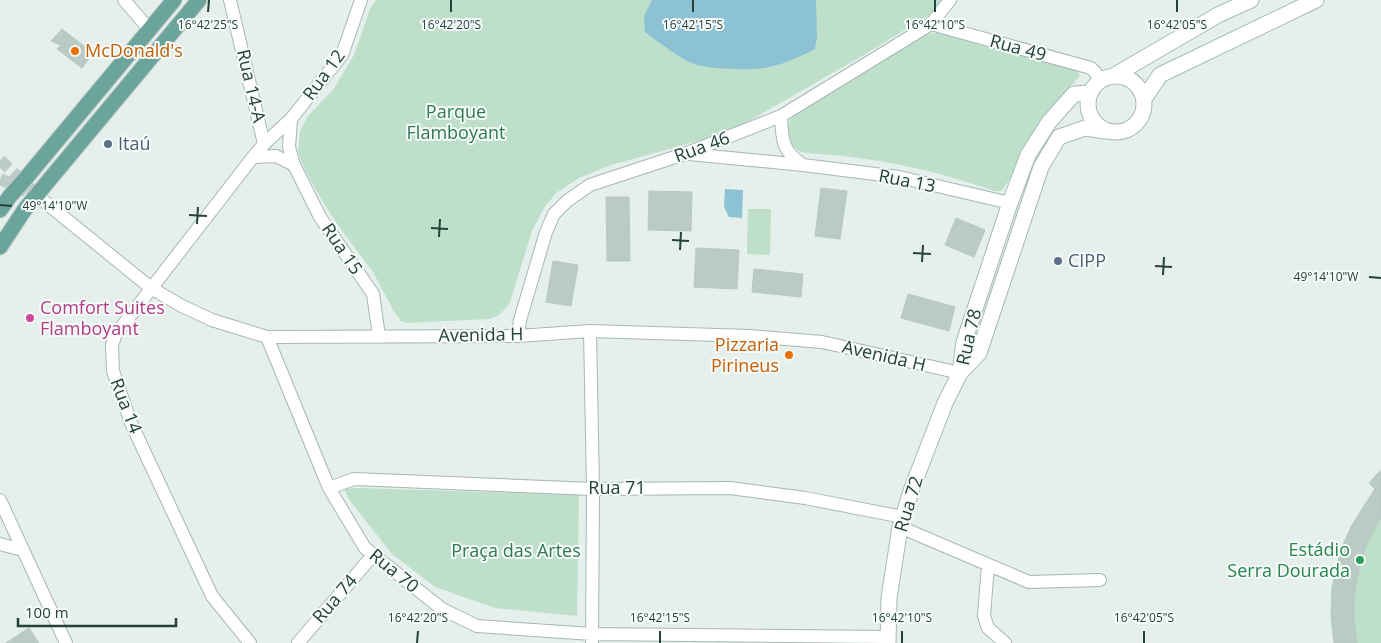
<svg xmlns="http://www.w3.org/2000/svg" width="1381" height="643" font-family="'Open Sans',sans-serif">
  <rect width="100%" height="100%" fill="#e5efeb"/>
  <path fill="#bee0cb" d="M 376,0 L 946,0 L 936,11 L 862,56 L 742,125 L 712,137 L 608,166 L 579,178 L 556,193 L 544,208 L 532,231 L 510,302 C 504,311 500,316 489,319 L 407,323 L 401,321 L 393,310 L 373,272 L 342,231 L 324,204 L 305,170 L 298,152 L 300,131 L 308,116 L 333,90 L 354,55 L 370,9 Z
    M 932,33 L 940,33 L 1076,70 L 1080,74 L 1079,77 C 1061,96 1044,115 1030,137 C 1021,153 1013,179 1001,191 L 994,191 C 933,169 872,157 806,153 C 789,150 781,130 793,116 L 924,36 Z
    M 748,209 L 771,209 L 770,255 L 747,254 Z
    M 1381,470 L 1381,643 L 1334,643 C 1323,586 1342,534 1375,489 L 1369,483 Z
    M 358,488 L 579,495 L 577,616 L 495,608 L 435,587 L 392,554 L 350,501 L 344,489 Z"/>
  <path fill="#8dc2d4" d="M 652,0 L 816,0 L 817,36 L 815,49 C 801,56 785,64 769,67 C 751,71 715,69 697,65 C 683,61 657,41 645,32 L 644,16 Z
    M 725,189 L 743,190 L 742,218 L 729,217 L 724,207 Z"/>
  <path fill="#bacac5" stroke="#b7c9c3" d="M 62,29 L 93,53 L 82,68 L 57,49 L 61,45 L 51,41 Z
    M 821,188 L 847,191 L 840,239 L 815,236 Z
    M 649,191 L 692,192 L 691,231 L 648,230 Z
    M 606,197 L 629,197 L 630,261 L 607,261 Z
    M 956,218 L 985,230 L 974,257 L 945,245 Z
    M 696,248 L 739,250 L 737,289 L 694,287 Z
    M 553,261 L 578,265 L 571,306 L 546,302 Z
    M 754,269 L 803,274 L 801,297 L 752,292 Z
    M 908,294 L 955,307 L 949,331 L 901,318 Z
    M 1381,470 L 1381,518 L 1368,541 L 1360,563 L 1354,597 L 1354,620 L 1357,643 L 1334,643 L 1331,616 L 1332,588 L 1341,549 L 1352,525 L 1375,489 L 1369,483 Z
    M 29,628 L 39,643 L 6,643 Z"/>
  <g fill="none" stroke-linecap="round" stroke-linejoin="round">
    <path stroke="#beccc8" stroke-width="12" stroke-dasharray="12 6" stroke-linecap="butt" d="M 0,160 L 40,198
      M 0,179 L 26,191"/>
    <defs>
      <path id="street" d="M 124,0 L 149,29
        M 230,0 L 264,144
        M 931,24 L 1091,68 L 1101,79
        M 781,116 C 782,140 782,151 803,165
        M 291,119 L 289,147 L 294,165 L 320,217 L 373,294 L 379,336
        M 689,154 L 803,165 L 899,177 L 1010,203
        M 253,157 L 276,156 L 294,165
        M 40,198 L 151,288 L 182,306 L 212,320 L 267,337 L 518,336 L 590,331 L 750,336 L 822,342 L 960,373
        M 590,331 L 593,489 L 592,643
        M 518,336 L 520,320 L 546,232 L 554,214 L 567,201 L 590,185 L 687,153 L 781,116 L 931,24 L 950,0
        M 267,337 L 329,488 L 365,548 L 442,609 L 477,626 L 592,634 L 888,637
        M 329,488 L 354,479 L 593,489 L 730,488 L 805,498 L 903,517
        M 0,500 L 66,643
        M 900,527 L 1029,582 L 1100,580
        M 0,544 L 23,550
        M 988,565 L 984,616 L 988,628 L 1005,643
        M 250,643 L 212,596 L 131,423 L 113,371 L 112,345 L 116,334 L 253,157 L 264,144 L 291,119 L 342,55 L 361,0
        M 298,643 L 373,555"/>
      <path id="secondary" d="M 1115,75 L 1218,15 L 1251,0
        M1088 104a28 28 0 1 1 56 0a28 28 0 1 1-56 0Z
        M 1144,99 L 1160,75 L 1316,0
        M 960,373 L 964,342 L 1010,203 L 1028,155 L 1049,122 L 1074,94 L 1089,93
        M 888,643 L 889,598 L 900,527 L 911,491 L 945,403 L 960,373 L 979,353 L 1041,167 L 1059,137 L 1085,128 L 1106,131"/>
      <path id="primary" d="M 26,178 L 174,0
        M 40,191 L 199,0
        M 0,210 L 10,196
        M 0,247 L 25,209"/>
    </defs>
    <use href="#street" stroke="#a7b7b3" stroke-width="14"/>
    <use href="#secondary" stroke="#a3bbb5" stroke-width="17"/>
    <use href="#primary" stroke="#c2cac8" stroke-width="17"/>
    <use href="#street" stroke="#fff" stroke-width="12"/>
    <use href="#secondary" stroke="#fff" stroke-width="15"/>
    <use href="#primary" stroke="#6aa49b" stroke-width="15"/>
    <defs>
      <path id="primary-bridge" d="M 10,196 L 26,178
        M 25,209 L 40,191"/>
    </defs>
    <use href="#primary-bridge" stroke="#c2cac8" stroke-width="17" stroke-linecap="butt"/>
    <use href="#primary-bridge" stroke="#6aa49b" stroke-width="15"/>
  </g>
  <path fill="none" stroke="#24413c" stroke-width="2" d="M 208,12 L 209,0M 451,12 L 451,0M 693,12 L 693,0M 935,12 L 935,0M 1177,12 L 1177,0M 0,205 L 12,206M 189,215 L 207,216M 197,224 L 198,207M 431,228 L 448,229M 439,237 L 440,219M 672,240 L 689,241M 680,250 L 681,232M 913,253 L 931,254M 922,262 L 923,245M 1155,266 L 1172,267M 1163,275 L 1164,257M 1369,277 L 1381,278M 417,643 L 418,631M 660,643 L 660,631M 902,643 L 902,631M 1144,643 L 1144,631"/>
  <g fill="#e8710a" stroke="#f6fbf9" stroke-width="2">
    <circle cx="75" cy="51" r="5"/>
    <circle cx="789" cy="355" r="5"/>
  </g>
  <g fill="#5c6f8a" stroke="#f6fbf9" stroke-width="2">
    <circle cx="108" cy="144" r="5"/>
    <circle cx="1058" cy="261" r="5"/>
  </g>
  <circle fill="#d1479c" stroke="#f6fbf9" stroke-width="2" cx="30" cy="318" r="5"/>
  <circle fill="#2e9e5b" stroke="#f6fbf9" stroke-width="2" cx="1360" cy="560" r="5"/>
  <g text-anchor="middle" stroke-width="4" stroke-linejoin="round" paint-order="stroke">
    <g font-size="18" fill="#24413c" stroke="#f6fbf9">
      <text transform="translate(1018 48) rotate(15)" y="6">Rua 49</text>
      <text transform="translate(324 75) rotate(-54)" y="6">Rua 12</text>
      <text transform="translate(251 86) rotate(77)" y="6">Rua 14-A</text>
      <text transform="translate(702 147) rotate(-20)" y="6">Rua 46</text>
      <text transform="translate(907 181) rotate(11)" y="6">Rua 13</text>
      <text transform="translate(342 249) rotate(56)" y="6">Rua 15</text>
      <text transform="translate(481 335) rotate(-1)" y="6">Avenida H</text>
      <text transform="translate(969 337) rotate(-77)" y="6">Rua 78</text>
      <text transform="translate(884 356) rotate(13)" y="6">Avenida H</text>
      <text transform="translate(126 406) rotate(69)" y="6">Rua 14</text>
      <text x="617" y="494">Rua 71</text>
      <text transform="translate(909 504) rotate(-73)" y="6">Rua 72</text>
      <text transform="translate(394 571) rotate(39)" y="6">Rua 70</text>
      <text transform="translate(335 599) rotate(-49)" y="6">Rua 74</text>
    </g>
    <g font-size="18" fill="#c56008" stroke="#f6fbf9" text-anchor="start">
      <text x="85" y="57">McDonald's</text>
      <text x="779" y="351" text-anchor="end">Pizzaria<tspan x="779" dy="21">Pirineus</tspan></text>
    </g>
    <g font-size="18" fill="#2d7952" stroke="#f6fbf9">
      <text x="456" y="118">Parque<tspan x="456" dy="21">Flamboyant</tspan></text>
      <text x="516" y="557">Praça das Artes</text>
    </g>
    <g font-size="18" fill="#4e5e75" stroke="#f6fbf9" text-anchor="start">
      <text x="118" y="150">Itaú</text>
      <text x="1068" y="267">CIPP</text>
    </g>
    <g font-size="18" fill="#b23c85" stroke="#f6fbf9" text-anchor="start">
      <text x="40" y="314">Comfort Suites<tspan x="40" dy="21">Flamboyant</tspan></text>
    </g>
    <g font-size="18" fill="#27864d" stroke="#f6fbf9" text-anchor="end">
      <text x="1350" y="556">Estádio<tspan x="1350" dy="21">Serra Dourada</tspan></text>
    </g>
  </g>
  <g font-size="12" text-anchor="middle" fill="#24413c" stroke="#f6fbf9" stroke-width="4" stroke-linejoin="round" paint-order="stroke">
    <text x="208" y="29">16°42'25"S</text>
    <text x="451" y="29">16°42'20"S</text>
    <text x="693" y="29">16°42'15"S</text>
    <text x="935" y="29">16°42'10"S</text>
    <text x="1177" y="29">16°42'05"S</text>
    <text x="55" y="210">49°14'10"W</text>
    <text x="1326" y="281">49°14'10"W</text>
    <text x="418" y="622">16°42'20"S</text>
    <text x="660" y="622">16°42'15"S</text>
    <text x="902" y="622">16°42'10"S</text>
    <text x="1144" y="622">16°42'05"S</text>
  </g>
  <path d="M18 618v8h158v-8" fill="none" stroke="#24413c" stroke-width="2.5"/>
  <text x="25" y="618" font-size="15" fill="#24413c" stroke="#f6fbf9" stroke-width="4" paint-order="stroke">100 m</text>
</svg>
